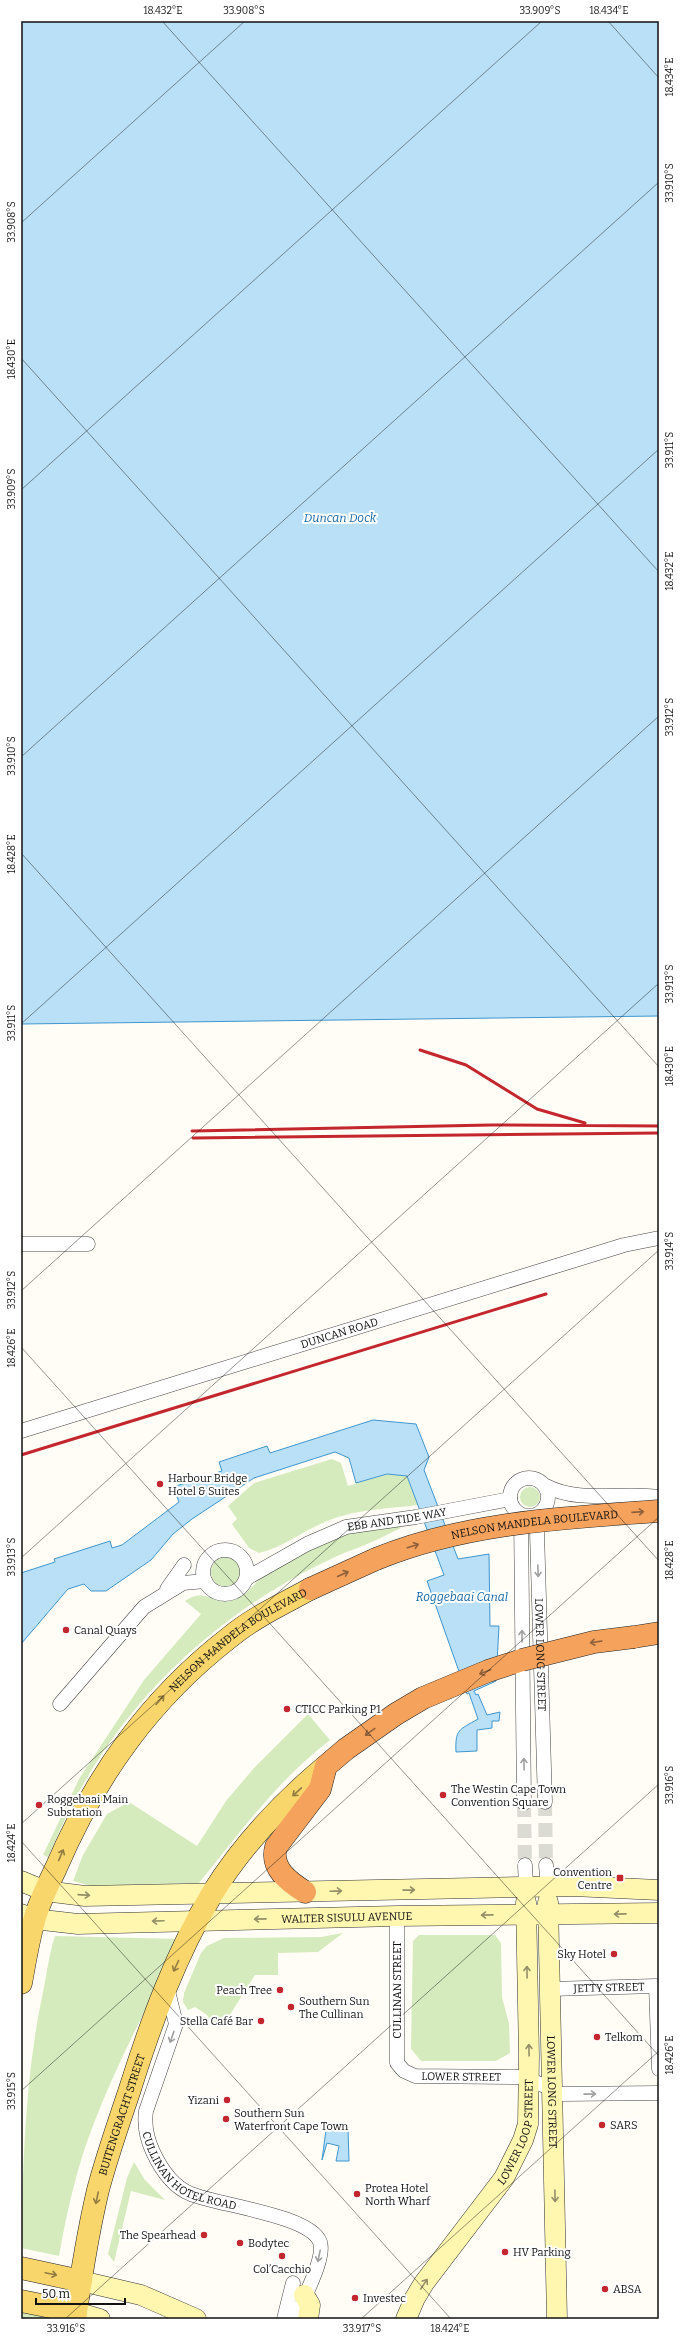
<svg xmlns="http://www.w3.org/2000/svg" width="680" height="2340" font-family="Bitter,serif">
  <rect width="100%" height="100%" fill="#fffdf5"/>
  <path fill="#d5ebbd" d="M 332,1459 L 341,1463 L 348,1486 L 387,1474 L 407,1476 L 418,1505 C 387,1509 354,1509 325,1522 C 303,1531 282,1548 259,1553 L 249,1548 L 232,1524 L 237,1519 L 228,1506 L 254,1483 Z
    M520 1497a10 10 0 1 1 20 0a10 10 0 1 1-20 0Z
    M 396,1524 L 401,1528 C 391,1532 384,1537 374,1541 C 361,1547 348,1551 335,1557 C 231,1605 141,1683 84,1783 C 70,1807 59,1832 48,1857 L 43,1855 L 79,1779 L 144,1680 L 201,1614 L 185,1601 C 206,1586 214,1607 234,1600 C 248,1595 256,1580 269,1572 C 292,1558 317,1543 342,1535 C 359,1530 378,1528 396,1524 Z
    M211 1572a15 15 0 1 1 30 0a15 15 0 1 1-30 0Z
    M 308,1714 L 330,1740 C 278,1780 240,1832 199,1883 L 91,1886 L 73,1881 L 83,1855 L 107,1814 L 129,1802 L 197,1846 L 226,1801 L 254,1768 Z
    M 343,1933 L 318,1952 L 278,1953 L 278,1975 L 255,1975 L 226,2021 L 212,2023 L 207,2015 L 195,2007 L 188,2010 L 183,2002 L 184,1993 L 201,1953 L 207,1946 L 224,1938 L 321,1937 Z
    M 419,1935 L 495,1935 L 501,1943 L 502,1997 L 509,2024 L 510,2053 L 496,2061 L 421,2061 L 411,2049 L 413,1941 Z
    M 55,1936 L 181,1939 C 151,2000 118,2060 94,2123 C 77,2166 67,2211 59,2256 L 21,2248 C 23,2162 25,2076 43,1992 C 47,1973 49,1954 55,1936 Z
    M 134,2162 L 145,2180 L 165,2200 L 131,2191 L 114,2262 L 108,2254 L 127,2178 Z
    M 21,2312 L 55,2319 L 21,2319 Z"/>
  <path fill="#b9e0f7" stroke="#3f96cf" d="M 21,21 L 659,21 L 659,1016 L 21,1024 Z
    M 373,1420 L 416,1424 L 429,1457 L 424,1470 L 458,1559 L 489,1554 L 490,1626 L 499,1626 L 496,1681 L 474,1691 L 476,1695 L 478,1694 L 487,1715 L 500,1712 L 499,1721 L 492,1721 L 492,1728 L 477,1730 L 477,1751 L 456,1752 C 455,1729 459,1730 478,1719 L 469,1693 L 467,1694 L 427,1581 L 444,1575 L 407,1476 L 387,1474 L 356,1483 L 349,1458 L 335,1452 L 254,1478 L 192,1519 L 173,1534 L 151,1560 L 106,1591 L 91,1591 L 84,1584 L 68,1589 L 21,1644 L 21,1573 L 55,1562 L 54,1559 L 110,1541 L 112,1548 L 122,1545 L 179,1502 L 173,1487 L 222,1471 L 219,1462 L 267,1446 L 270,1453 Z
    M 348,2129 L 349,2161 L 336,2161 L 339,2146 L 327,2143 L 322,2160 L 326,2130 Z"/>
  <g fill="none" stroke-linecap="round" stroke-linejoin="round">
    <path stroke="#dbdad3" stroke-width="14" stroke-dasharray="14 7" stroke-linecap="butt" d="M 545,1802 L 546,1865
      M 524,1803 L 525,1865"/>
    <defs>
      <g id="street">
        <path d="M 21,1244 L 88,1244"/>
        <path id="s1" d="M 21,1431 L 624,1245 L 659,1238"/>
        <circle cx="529" cy="1497" r="19"/>
        <path d="M 546,1486 C 580,1504 622,1491 659,1497"/>
        <path id="s2" d="M 545,1508 L 537,1532 L 545,1802"/>
        <path d="M 521,1516 L 524,1803"/>
        <circle cx="225" cy="1572" r="22"/>
        <path id="s3" d="M 247,1578 L 307,1544 L 346,1527 L 416,1517 L 510,1499"/>
        <path d="M 167,1589 L 184,1565"/>
        <path d="M 60,1704 L 144,1607 L 183,1583 L 205,1581"/>
        <path d="M 525,1865 L 526,1888"/>
        <path d="M 546,1865 L 548,1888"/>
        <path id="s4" d="M 397,1916 L 397,2063 L 404,2071 L 415,2076 L 519,2077 L 529,2079 L 562,2094 L 659,2093"/>
        <path id="s5" d="M 167,1987 L 176,2024 L 146,2111 C 144,2125 147,2139 153,2152 C 161,2169 173,2187 191,2194 C 217,2205 310,2215 320,2242 C 326,2259 301,2301 296,2319"/>
        <path id="s6" d="M 550,1989 L 656,1986 L 659,2069"/>
        <path d="M 284,2319 L 293,2283"/>
      </g>
      <g id="secondary">
        <path d="M 21,1881 L 45,1891 L 85,1896 L 573,1886 L 659,1890"/>
        <path id="s7" d="M 548,1902 L 557,2319"/>
        <path id="s8" d="M 21,1914 L 34,1919 L 78,1924 L 397,1916 L 659,1913"/>
        <path d="M 81,2281 L 141,2295 L 196,2319"/>
        <path d="M 304,2295 L 310,2305 L 308,2319"/>
        <path d="M 76,2312 L 100,2319"/>
        <path id="s9" d="M 406,2319 L 415,2298 L 424,2283 L 504,2178 L 523,2140 L 528,2124 L 529,2056 L 526,1902"/>
      </g>
      <g id="primary">
        <path id="s10" d="M 21,1983 C 25,1962 28,1941 34,1921 C 39,1902 48,1885 56,1868 C 96,1775 150,1699 230,1637 C 254,1617 283,1604 310,1589"/>
        <path d="M 21,2268 L 81,2281"/>
        <path d="M 21,2301 L 76,2312"/>
        <path id="s11" d="M 75,2319 C 81,2276 88,2232 98,2190 C 107,2156 119,2122 130,2089 C 151,2022 176,1954 212,1894 C 242,1845 283,1802 326,1766"/>
      </g>
      <path id="highway" d="M 310,1589 L 376,1559
        M 634,1637 L 659,1633
        M 305,1892 C 289,1882 270,1868 276,1847 L 320,1789 L 326,1766 L 346,1749 L 396,1714 L 423,1698 L 488,1671 L 522,1660"/>
    </defs>
    <use href="#street" stroke="#444" stroke-width="15"/>
    <use href="#secondary" stroke="#333" stroke-width="21"/>
    <use href="#primary" stroke="#222" stroke-width="23"/>
    <use href="#highway" stroke="#222" stroke-width="23"/>
    <use href="#street" stroke="#fff" stroke-width="14"/>
    <use href="#secondary" stroke="#fff6b0" stroke-width="20"/>
    <use href="#primary" stroke="#f9d66b" stroke-width="22"/>
    <use href="#highway" stroke="#f5a25d" stroke-width="22"/>
    <path stroke="#c4262e" stroke-width="3" d="M 420,1050 L 466,1065 L 537,1109 L 585,1123
      M 192,1131 L 491,1125 L 659,1126
      M 193,1138 L 659,1133
      M 21,1455 L 546,1294"/>
    <defs>
      <g id="highway-bridge">
        <path id="s12" d="M 376,1559 C 466,1522 564,1518 659,1511"/>
        <path d="M 522,1660 L 594,1642 L 634,1637"/>
      </g>
    </defs>
    <use href="#highway-bridge" stroke="#222" stroke-width="23" stroke-linecap="butt"/>
    <use href="#highway-bridge" stroke="#f5a25d" stroke-width="22"/>
  </g>
  <defs><path id="oneway-shaft" d="M-6 0H5M1.5-3L5.5 0L1.5 3" fill="none" stroke-width="1.6" stroke-linecap="round" stroke-linejoin="round"/></defs>
  <g stroke="#8e613b">
    <use href="#oneway-shaft" transform="translate(638 1512) rotate(-4)"/>
    <use href="#oneway-shaft" transform="translate(413 1546) rotate(-18)"/>
    <use href="#oneway-shaft" transform="translate(343 1574) rotate(-24)"/>
    <use href="#oneway-shaft" transform="translate(596 1642) rotate(171)"/>
    <use href="#oneway-shaft" transform="translate(485 1672) rotate(159)"/>
    <use href="#oneway-shaft" transform="translate(370 1732) rotate(144)"/>
  </g>
  <g stroke="#a0a0a0">
    <use href="#oneway-shaft" transform="translate(538 1571) rotate(88)"/>
    <use href="#oneway-shaft" transform="translate(522 1636) rotate(-90)"/>
    <use href="#oneway-shaft" transform="translate(524 1764) rotate(-91)"/>
    <use href="#oneway-shaft" transform="translate(172 2037) rotate(109)"/>
    <use href="#oneway-shaft" transform="translate(590 2094) rotate(-1)"/>
    <use href="#oneway-shaft" transform="translate(319 2256) rotate(102)"/>
  </g>
  <g stroke="#917d42">
    <use href="#oneway-shaft" transform="translate(160 1700) rotate(-48)"/>
    <use href="#oneway-shaft" transform="translate(297 1792) rotate(137)"/>
    <use href="#oneway-shaft" transform="translate(61 1855) rotate(-67)"/>
    <use href="#oneway-shaft" transform="translate(176 1966) rotate(115)"/>
    <use href="#oneway-shaft" transform="translate(97 2198) rotate(102)"/>
    <use href="#oneway-shaft" transform="translate(51 2274) rotate(12)"/>
  </g>
  <g stroke="#948f68">
    <use href="#oneway-shaft" transform="translate(409 1890) rotate(-1)"/>
    <use href="#oneway-shaft" transform="translate(336 1891) rotate(-2)"/>
    <use href="#oneway-shaft" transform="translate(84 1895) rotate(4)"/>
    <use href="#oneway-shaft" transform="translate(620 1914) rotate(179)"/>
    <use href="#oneway-shaft" transform="translate(487 1915) rotate(179)"/>
    <use href="#oneway-shaft" transform="translate(260 1919) rotate(179)"/>
    <use href="#oneway-shaft" transform="translate(158 1921) rotate(178)"/>
    <use href="#oneway-shaft" transform="translate(527 1972) rotate(-91)"/>
    <use href="#oneway-shaft" transform="translate(529 2050) rotate(-91)"/>
    <use href="#oneway-shaft" transform="translate(555 2196) rotate(89)"/>
    <use href="#oneway-shaft" transform="translate(424 2284) rotate(-56)"/>
  </g>
  <path fill="none" stroke="#111" stroke-width="1" stroke-opacity="0.45" d="M 162,21 L 659,572M 608,21 L 659,78M 21,223 L 245,21M 21,358 L 659,1067M 21,490 L 542,21M 21,757 L 659,182M 21,853 L 659,1561M 21,1024 L 659,449M 21,1291 L 659,716M 21,1347 L 659,2056M 21,1558 L 659,983M 21,1824 L 659,1250M 21,1841 L 451,2319M 21,2091 L 659,1517M 65,2319 L 659,1784M 361,2319 L 659,2051M 658,2319 L 659,2318"/>
  <g fill="#c4262e" stroke="#fff" stroke-width="1.5">
    <circle cx="160" cy="1484" r="4"/>
    <circle cx="66" cy="1630" r="4"/>
    <circle cx="287" cy="1709" r="4"/>
    <circle cx="443" cy="1795" r="4"/>
    <circle cx="39" cy="1805" r="4"/>
    <rect x="616" y="1874" width="8" height="8" rx="2"/>
    <circle cx="614" cy="1954" r="4"/>
    <circle cx="280" cy="1990" r="4"/>
    <circle cx="291" cy="2007" r="4"/>
    <circle cx="261" cy="2021" r="4"/>
    <circle cx="597" cy="2037" r="4"/>
    <circle cx="227" cy="2100" r="4"/>
    <circle cx="226" cy="2119" r="4"/>
    <circle cx="602" cy="2125" r="4"/>
    <circle cx="357" cy="2194" r="4"/>
    <circle cx="204" cy="2235" r="4"/>
    <circle cx="240" cy="2243" r="4"/>
    <circle cx="505" cy="2252" r="4"/>
    <circle cx="282" cy="2256" r="4"/>
    <circle cx="605" cy="2289" r="4"/>
    <circle cx="355" cy="2298" r="4"/>
  </g>
  <g text-anchor="middle" stroke-width="4" stroke-linejoin="round" paint-order="stroke">
    <g font-size="11" fill="#111" stroke="#fff">
      <text dy="4" stroke="none"><textPath href="#s1" startOffset="333">DUNCAN ROAD</textPath></text>
      <text dy="4" stroke="none"><textPath href="#s3" startOffset="163">EBB AND TIDE WAY</textPath></text>
      <text dy="4" stroke="none"><textPath href="#s12" startOffset="163">NELSON MANDELA BOULEVARD</textPath></text>
      <text dy="4" stroke="none"><textPath href="#s10" startOffset="418">NELSON MANDELA BOULEVARD</textPath></text>
      <text dy="4" stroke="none"><textPath href="#s2" startOffset="148">LOWER LONG STREET</textPath></text>
      <text dy="4" stroke="none"><textPath href="#s8" startOffset="327">WALTER SISULU AVENUE</textPath></text>
      <text dy="4" stroke="none"><textPath href="#s6" startOffset="59">JETTY STREET</textPath></text>
      <text transform="translate(397 1990) rotate(-90)" y="4">CULLINAN STREET</text>
      <text dy="4" stroke="none"><textPath href="#s4" startOffset="216">LOWER STREET</textPath></text>
      <text dy="4" stroke="none"><textPath href="#s7" startOffset="190">LOWER LONG STREET</textPath></text>
      <text dy="4" stroke="none"><textPath href="#s11" startOffset="210">BUITENGRACHT STREET</textPath></text>
      <text dy="4" stroke="none"><textPath href="#s9" startOffset="221">LOWER LOOP STREET</textPath></text>
      <text dy="4" stroke="none"><textPath href="#s5" startOffset="214">CULLINAN HOTEL ROAD</textPath></text>
    </g>
    <g font-size="11" fill="#111" stroke="#fff" text-anchor="start">
      <text x="168" y="1482">Harbour Bridge<tspan x="168" dy="13">Hotel &amp; Suites</tspan></text>
      <text x="74" y="1634">Canal Quays</text>
      <text x="295" y="1713">CTICC Parking P1</text>
      <text x="451" y="1793">The Westin Cape Town<tspan x="451" dy="13">Convention Square</tspan></text>
      <text x="47" y="1803">Roggebaai Main<tspan x="47" dy="13">Substation</tspan></text>
      <text x="612" y="1876" text-anchor="end">Convention<tspan x="612" dy="13">Centre</tspan></text>
      <text x="606" y="1958" text-anchor="end">Sky Hotel</text>
      <text x="272" y="1994" text-anchor="end">Peach Tree</text>
      <text x="299" y="2005">Southern Sun<tspan x="299" dy="13">The Cullinan</tspan></text>
      <text x="253" y="2025" text-anchor="end">Stella Café Bar</text>
      <text x="605" y="2041">Telkom</text>
      <text x="219" y="2104" text-anchor="end">Yizani</text>
      <text x="234" y="2117">Southern Sun<tspan x="234" dy="13">Waterfront Cape Town</tspan></text>
      <text x="610" y="2129">SARS</text>
      <text x="365" y="2192">Protea Hotel<tspan x="365" dy="13">North Wharf</tspan></text>
      <text x="196" y="2239" text-anchor="end">The Spearhead</text>
      <text x="248" y="2247">Bodytec</text>
      <text x="513" y="2256">HV Parking</text>
      <text x="282" y="2273" text-anchor="middle">Col’Cacchio</text>
      <text x="613" y="2293">ABSA</text>
      <text x="363" y="2302">Investec</text>
    </g>
    <g font-size="12" font-style="italic" fill="#1768a6" stroke="#fff">
      <text x="340" y="522">Duncan Dock</text>
      <text x="462" y="1601">Roggebaai Canal</text>
    </g>
  </g>
  <rect width="680" height="2340" fill="none" stroke="#ffffff" stroke-width="44"/>
  <path d="M36 2298v6h89v-6" fill="none" stroke="#111111" stroke-width="2"/>
  <text x="42" y="2298" font-size="12" fill="#111111" stroke="#ffffff" stroke-width="3" paint-order="stroke">50 m</text>
  <rect x="22" y="22" width="636" height="2296" fill="none" stroke="#111" stroke-width="1.5"/>
  <g font-size="10" text-anchor="middle" fill="#111">
    <text x="163" y="14">18.432°E</text>
    <text x="244" y="14">33.908°S</text>
    <text x="540" y="14">33.909°S</text>
    <text x="609" y="14">18.434°E</text>
    <text transform="translate(669 77) rotate(-90)" y="4">18.434°E</text>
    <text transform="translate(669 183) rotate(-90)" y="4">33.910°S</text>
    <text transform="translate(11 222) rotate(-90)" y="4">33.908°S</text>
    <text transform="translate(11 359) rotate(-90)" y="4">18.430°E</text>
    <text transform="translate(669 450) rotate(-90)" y="4">33.911°S</text>
    <text transform="translate(11 489) rotate(-90)" y="4">33.909°S</text>
    <text transform="translate(669 571) rotate(-90)" y="4">18.432°E</text>
    <text transform="translate(669 717) rotate(-90)" y="4">33.912°S</text>
    <text transform="translate(11 756) rotate(-90)" y="4">33.910°S</text>
    <text transform="translate(11 854) rotate(-90)" y="4">18.428°E</text>
    <text transform="translate(669 984) rotate(-90)" y="4">33.913°S</text>
    <text transform="translate(11 1023) rotate(-90)" y="4">33.911°S</text>
    <text transform="translate(669 1066) rotate(-90)" y="4">18.430°E</text>
    <text transform="translate(669 1251) rotate(-90)" y="4">33.914°S</text>
    <text transform="translate(11 1290) rotate(-90)" y="4">33.912°S</text>
    <text transform="translate(11 1348) rotate(-90)" y="4">18.426°E</text>
    <text transform="translate(11 1557) rotate(-90)" y="4">33.913°S</text>
    <text transform="translate(669 1560) rotate(-90)" y="4">18.428°E</text>
    <text transform="translate(669 1785) rotate(-90)" y="4">33.916°S</text>
    <text transform="translate(11 1843) rotate(-90)" y="4">18.424°E</text>
    <text transform="translate(669 2055) rotate(-90)" y="4">18.426°E</text>
    <text transform="translate(11 2091) rotate(-90)" y="4">33.915°S</text>
    <text x="66" y="2332">33.916°S</text>
    <text x="362" y="2332">33.917°S</text>
    <text x="450" y="2332">18.424°E</text>
  </g>
</svg>
